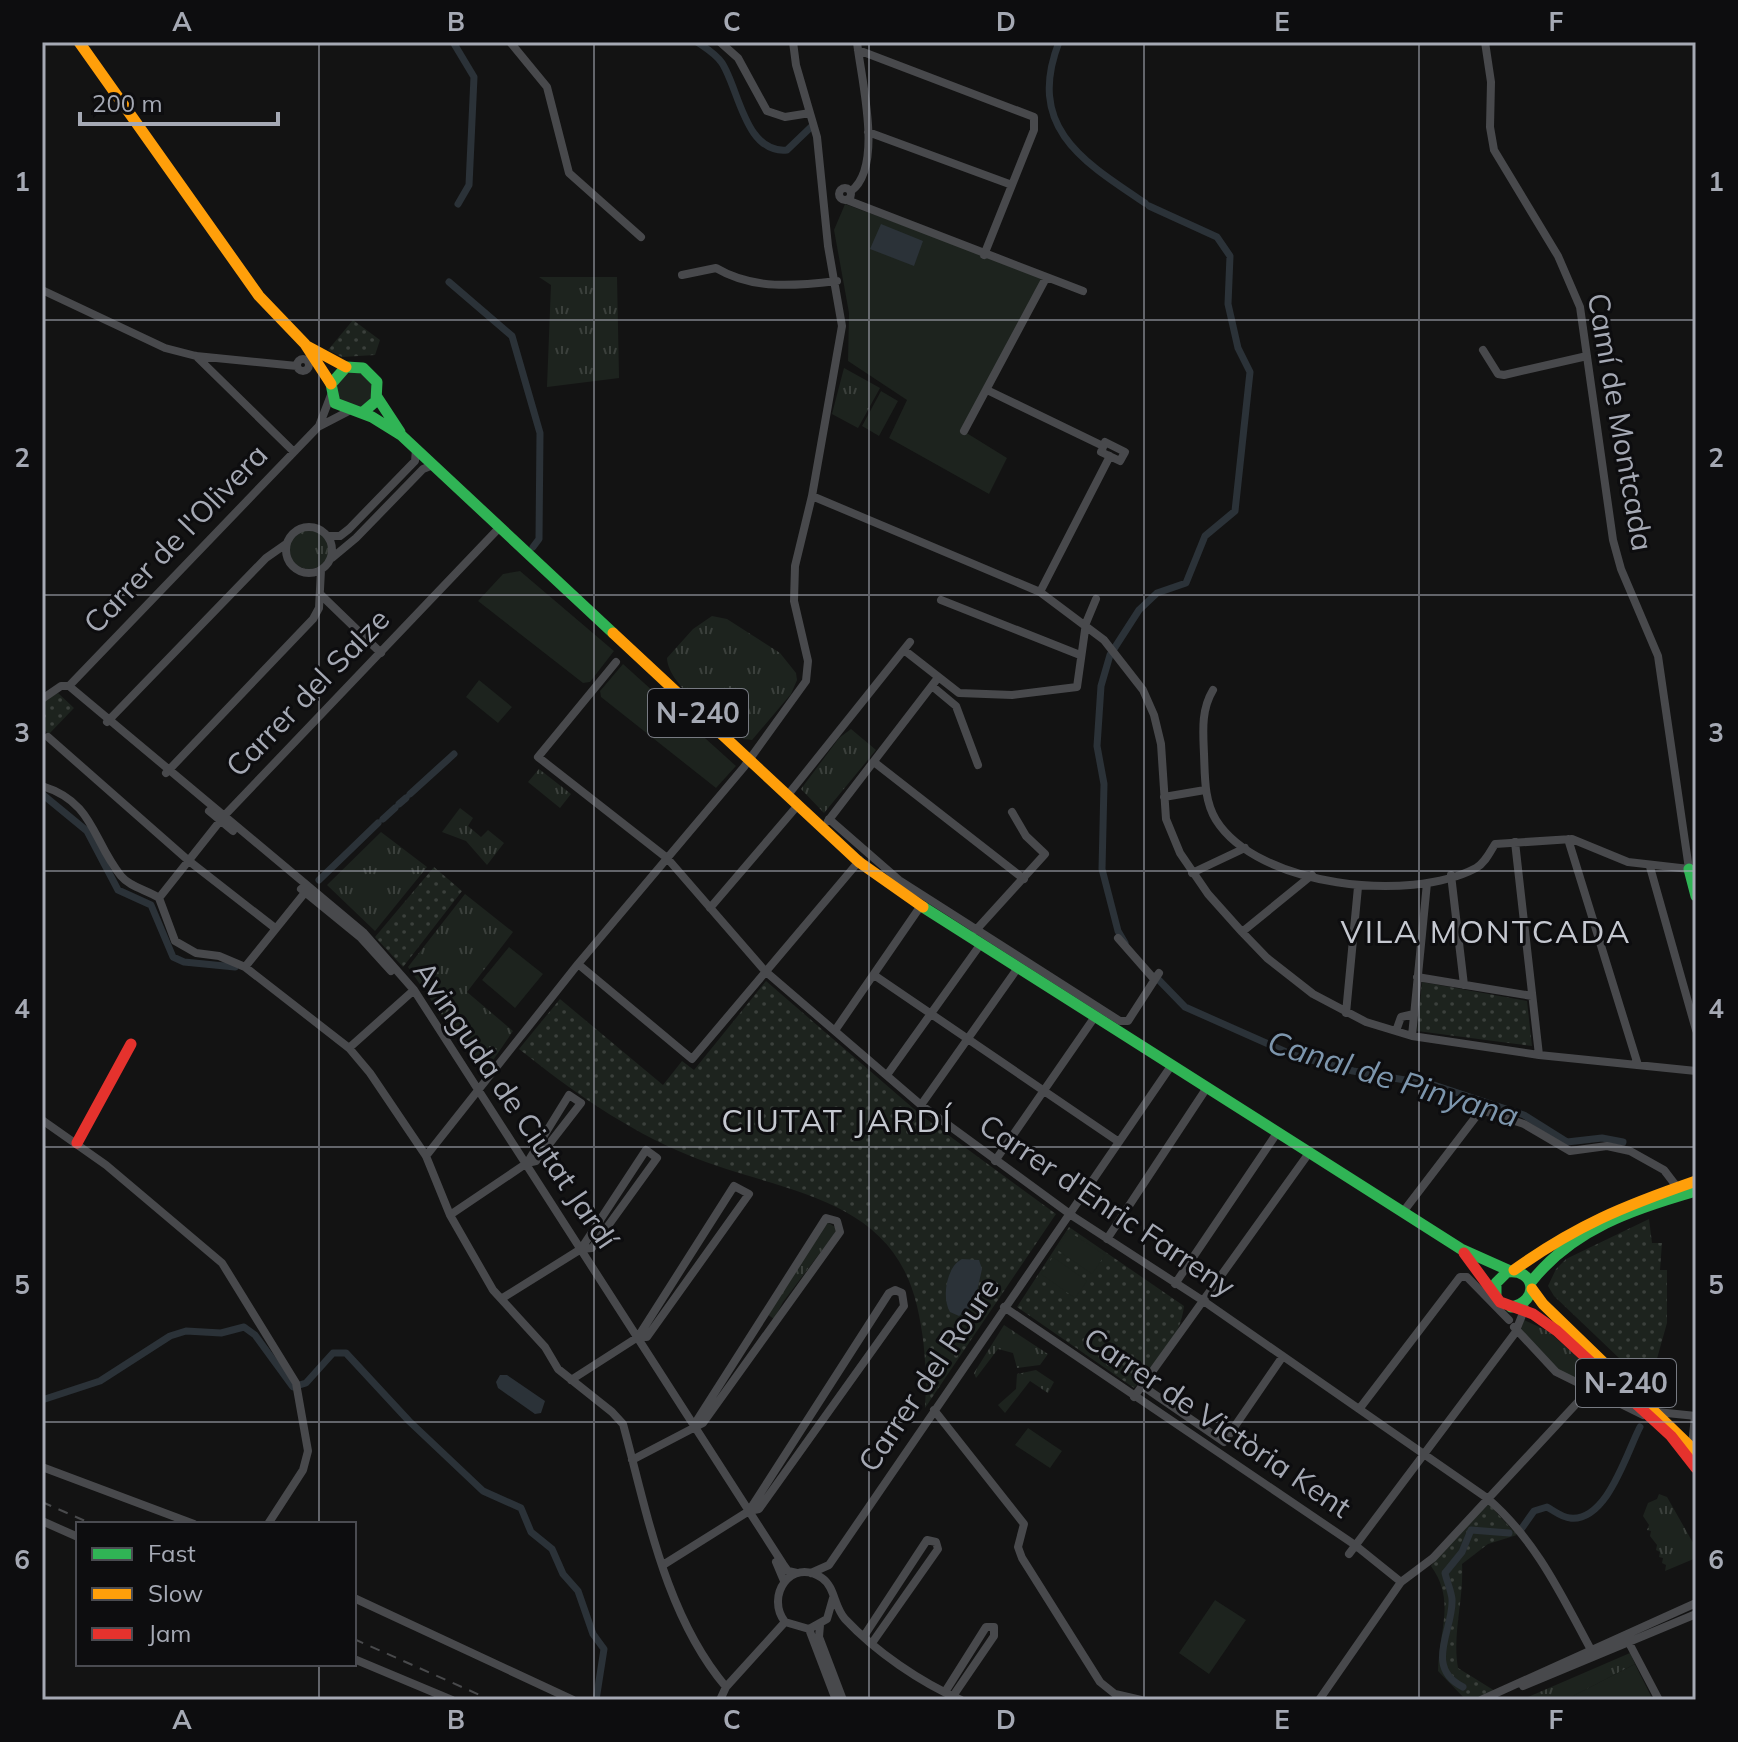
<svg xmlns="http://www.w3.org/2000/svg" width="1738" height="1742" font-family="Mulish,sans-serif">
  <defs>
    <pattern id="grass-tufts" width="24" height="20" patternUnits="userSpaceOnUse" patternTransform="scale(2)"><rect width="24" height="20" fill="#1d231e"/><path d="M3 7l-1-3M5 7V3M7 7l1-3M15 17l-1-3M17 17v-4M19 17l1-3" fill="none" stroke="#3b403c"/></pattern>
    <pattern id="park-dots" width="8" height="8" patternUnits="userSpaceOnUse" patternTransform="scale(2)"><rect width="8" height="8" fill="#1d231e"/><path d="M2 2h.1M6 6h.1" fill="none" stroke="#3b403c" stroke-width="1.8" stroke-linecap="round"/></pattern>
  </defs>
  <rect width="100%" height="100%" fill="#131313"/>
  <path fill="url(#grass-tufts)" d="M 539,277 L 617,277 L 619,378 L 547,387 L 551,285 Z
    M 844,368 L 880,388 L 858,428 L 832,414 Z
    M289 549a20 20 0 1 1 40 0a20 20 0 1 1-40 0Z
    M 712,616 L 727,619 L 780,653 L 796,673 L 797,680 L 791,694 L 752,740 L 744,739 C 723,722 668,687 667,658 L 693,629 Z
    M 851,729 L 876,750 L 824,813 L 801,789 L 839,738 Z
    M 539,769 L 571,794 L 560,808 L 528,782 Z
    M 460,808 L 473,818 L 468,826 L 481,837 L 488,830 L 504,843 L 487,865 L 466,841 L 442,832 Z
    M 381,832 L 427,867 L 375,931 L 327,885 Z
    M 465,894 L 513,932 L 467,992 L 513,1031 L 483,1075 L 408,967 Z
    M 827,1222 L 838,1229 L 783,1302 L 774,1319 L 767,1314 Z
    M 1524,1320 L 1548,1331 L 1633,1406 L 1557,1371 L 1520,1332 Z
    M 1004,1325 L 1048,1354 L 1040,1365 L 1017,1368 L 1013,1353 L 998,1349 L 976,1378 L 974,1373 Z
    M 1036,1370 L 1054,1382 L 1048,1393 L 1030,1381 L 1005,1413 L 998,1405 L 1016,1389 L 1017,1374 Z
    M 1659,1494 L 1667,1497 L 1696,1548 L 1696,1558 L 1665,1571 L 1666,1565 L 1662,1563 L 1663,1558 L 1659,1557 L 1660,1552 L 1656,1550 L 1657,1545 L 1650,1536 L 1651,1531 L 1647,1530 L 1649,1525 L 1643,1516 L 1648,1503 L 1657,1499 Z
    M 1630,1653 L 1635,1664 L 1566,1700 L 1521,1700 Z"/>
  <path fill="url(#park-dots)" d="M 353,320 L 380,340 L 375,355 L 342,357 L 328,350 Z
    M 58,693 L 74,708 L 49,734 L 42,728 L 42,701 Z
    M 434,867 L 462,891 L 403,967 L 375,937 Z
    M 766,981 L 921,1115 L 1056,1214 L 925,1408 C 927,1373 925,1340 917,1306 C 891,1193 778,1193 688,1155 C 625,1129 572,1091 519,1049 L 560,999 L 663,1085 L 682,1061 L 694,1070 Z
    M 1422,982 L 1527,1001 L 1532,1046 L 1417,1031 Z
    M 1649,1219 L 1652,1243 L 1662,1243 L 1660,1270 L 1667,1270 L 1667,1323 L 1651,1380 L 1662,1389 L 1671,1376 L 1675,1378 L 1675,1391 L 1662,1399 L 1554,1296 L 1548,1286 L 1556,1269 L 1566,1259 Z
    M 1069,1227 L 1184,1306 C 1181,1336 1156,1368 1134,1388 L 1017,1307 Z
    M 1486,1501 L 1517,1535 L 1488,1544 L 1462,1564 C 1464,1601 1452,1633 1458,1668 L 1495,1691 L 1477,1700 L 1466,1700 L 1438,1671 C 1439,1629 1456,1601 1431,1566 Z"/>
  <path fill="#1d231e" d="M 845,204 L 1046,278 L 965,432 L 1007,458 L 989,494 L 889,438 L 907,400 L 848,361 L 849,313 L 834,230 Z
    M 350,370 L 369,376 L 374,394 L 361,409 L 342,406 L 334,388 Z
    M 881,391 L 898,401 L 879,436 L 862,426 Z
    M 520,571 L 614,651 L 590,682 L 583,683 L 478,601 L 503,574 Z
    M 623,664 L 736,766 L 716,788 L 601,697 L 600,691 Z
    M 479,680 L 512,707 L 498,723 L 466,697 Z
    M 509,947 L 543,974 L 515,1008 L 482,980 Z
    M 1068,1231 L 1105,1255 L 1092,1274 L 1056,1249 Z
    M 1053,1257 L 1087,1281 L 1075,1298 L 1041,1274 Z
    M 1028,1428 L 1062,1451 L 1050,1468 L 1015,1445 Z
    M 1215,1600 L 1246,1620 L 1209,1674 L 1179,1653 Z
    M 1635,1664 L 1653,1700 L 1569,1698 Z"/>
  <path fill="#2b3238" d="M 881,224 L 923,241 L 914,266 L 870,249 Z
    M 962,1259 L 979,1260 L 982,1269 L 974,1305 L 959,1316 L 950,1312 C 941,1297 947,1266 962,1259 Z
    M 500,1375 L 507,1375 L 545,1401 L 541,1413 L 535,1414 L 498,1388 L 496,1382 Z"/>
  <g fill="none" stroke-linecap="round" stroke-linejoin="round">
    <path stroke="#2b3238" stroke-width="7" d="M 453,42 L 474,77 L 469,185 L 458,204
      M 697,42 C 706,48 716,54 722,63 C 739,89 745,154 787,150 L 811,127
      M 1059,42 C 1026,127 1082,161 1145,203
      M 449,282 L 512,336 L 540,433 L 539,539 L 533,547
      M 42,794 L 87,831 L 118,890 L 151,905 L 173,957 L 184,962 L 235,967
      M 410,794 L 454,754
      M 399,804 L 406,798
      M 383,819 L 395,808
      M 319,880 L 378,823
      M 1125,943 L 1118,931 L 1102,869 L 1104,784 L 1097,746 L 1101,686 L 1110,655 L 1139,610 L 1157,593 L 1186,583 L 1205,536 L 1235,511 L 1250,372 L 1238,348 L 1228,304 L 1230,256 L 1217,237 L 1149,206
      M 1155,976 L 1185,1007 L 1293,1055 L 1353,1071 L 1434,1085 L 1524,1115 L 1567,1142 L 1602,1138 L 1623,1142
      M 42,1400 L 100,1381 L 170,1336 L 186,1331 L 221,1333 L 244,1327 L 255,1335 L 293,1387 L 306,1383 L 333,1353 L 346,1353 L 409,1421 L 483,1491 L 521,1508 L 531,1532 L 552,1549 L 563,1574 L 578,1591 L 593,1634 L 604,1649 L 596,1700
      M 1522,1528 L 1534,1511 L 1547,1507 C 1554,1511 1563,1518 1570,1518 C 1607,1522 1626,1454 1640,1427
      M 1463,1687 C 1423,1667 1454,1629 1452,1599 C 1451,1590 1447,1582 1445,1573 L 1462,1552 L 1471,1530 L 1509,1533"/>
    <path stroke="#48494c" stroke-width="8" d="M 510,42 L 547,87 L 569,173 L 641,237
      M 720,42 L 738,58 L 767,111 L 785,117 L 810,113
      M 858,50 L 1034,117 L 1034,130 L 984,255
      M 868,132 L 1012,185
      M839 194a6 6 0 1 1 12 0a6 6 0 1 1-12 0Z
      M 851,191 C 884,167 861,79 857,42
      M 847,200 L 1083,291
      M 682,275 L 716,268 C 753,290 795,286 837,281
      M 42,290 L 165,348 L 196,356 L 297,366
      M 1483,350 L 1498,374 L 1504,375 L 1587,356
      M 196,356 L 294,452
      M297 365a6 6 0 1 1 12 0a6 6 0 1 1-12 0Z
      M 987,390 L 1103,446
      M 320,426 L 347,412
      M 964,431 L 1046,278
      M 1105,442 L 1125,452 L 1120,461 L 1101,452 Z
      M 812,496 L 1040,592 L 1104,640 L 1143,690 L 1154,715 L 1161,744 L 1166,819 L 1180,853 L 1208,894 L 1242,932 L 1267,958 L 1313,994 L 1366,1022 L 1412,1036 L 1539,1055 L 1696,1071
      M286 550a23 23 0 1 1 46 0a23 23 0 1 1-46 0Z
      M 328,536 L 340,536 L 349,529 L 415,461 L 416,449
      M 332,558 L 356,538 L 423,469 L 433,465
      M 1040,592 L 1110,456
      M 320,594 L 381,653
      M 941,600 L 1080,655
      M 904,650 L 959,693 L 1012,695 L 1077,687 L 1086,623 L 1096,599
      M 616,662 L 538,757 L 667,858 L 765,971 L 921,1105 L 1074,1217 L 1205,1302 L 1487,1498 C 1535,1539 1561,1594 1590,1648
      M 69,686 L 363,932 L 414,990 L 783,1564 L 788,1571 L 797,1573
      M 69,686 L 319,426 L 331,395
      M 932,686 L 956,706 L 978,765
      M 1213,690 C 1201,710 1203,731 1204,754 C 1205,777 1204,800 1216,820 C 1258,887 1410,903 1476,868 C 1485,863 1490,852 1495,844 L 1572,839 L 1628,862 L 1689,869 L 1658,656 L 1621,569 L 1613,540 L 1580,307 L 1558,256 L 1494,150 L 1490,127 L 1491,82 L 1485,42
      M 42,699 L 61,686 L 69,686
      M 107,722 L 266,558 L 286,544
      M 48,737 L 189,861 L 275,928
      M 874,762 L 1024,879
      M 166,773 L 313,619 L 319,608 L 321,570
      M 42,786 C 94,802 92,840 121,876 C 130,887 147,890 159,898 L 175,941 L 196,953 L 219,956 L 245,967 L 349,1048 L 370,1073 L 426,1156 L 450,1215 L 493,1290 L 545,1347 L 558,1369 L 612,1412 L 623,1424 C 647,1512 665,1615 726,1687
      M 787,796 L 910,642
      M 1164,797 L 1205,790
      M 209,811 L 233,831
      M 829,819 L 899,880 L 1120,1021 L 1128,1021 L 1159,973
      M 828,821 L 937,679
      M 1568,839 L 1638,1065
      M 1515,842 L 1539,1055
      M 1650,867 L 1696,1030
      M 1192,873 L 1245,848
      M 1451,875 L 1464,985
      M 301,889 L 361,938 L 391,971
      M 159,898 L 224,816 L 499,528
      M 710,908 L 798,805
      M 976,930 L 1045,854 L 1026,836 L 1012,812
      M 1242,932 L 1312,875
      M 1118,938 L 1154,979
      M 578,964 L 692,1059 L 860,860
      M 245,967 L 307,890
      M 874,975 L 1119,1142
      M 1417,977 L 1532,996
      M 1346,1013 L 1358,887
      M 836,1029 L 920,907
      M 1396,1031 L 1401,1017 L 1414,1014
      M 1412,1036 L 1427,883
      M 349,1048 L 414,990
      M 887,1075 L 980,945
      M 921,1105 L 1017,969
      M 42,1120 L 106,1165 L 222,1263 L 296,1383 L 308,1451 L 303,1470 L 268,1524
      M 426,1156 L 578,964 L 744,767 L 806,681 L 808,661 L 794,601 L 795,566 L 812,496 L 842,326 L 828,246 L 817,137 L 796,65 L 793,42
      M 995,1161 L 1094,1018
      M 1403,1212 L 1481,1110 L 1524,1124 L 1570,1151 L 1607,1146 L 1630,1151 L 1664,1170 L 1677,1187
      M 450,1215 L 527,1163 L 536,1161 L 581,1103 L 569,1095 L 527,1163
      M 1107,1239 L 1206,1089
      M 1175,1284 L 1277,1133
      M 501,1299 L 581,1249 L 646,1150 L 657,1158 L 592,1248 L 581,1249
      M 1004,1307 L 1355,1545 L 1401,1582
      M 1514,1327 L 1556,1372 L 1643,1415
      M 571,1380 L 638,1337 L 647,1337 L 749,1194 L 734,1186 L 638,1337
      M 1144,1387 L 1224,1442 L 1283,1356
      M 1134,1397 L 1309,1153
      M 1360,1408 L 1460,1277 L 1467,1277 L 1509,1320
      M 934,1410 L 1024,1524 L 1018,1547 L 1022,1558 L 1100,1682 L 1115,1694 L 1141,1700
      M 1657,1412 L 1696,1416
      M 1692,1446 L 1695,1416
      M 632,1460 L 703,1423 L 840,1232 L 837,1221 L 826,1218 L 694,1425
      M 42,1467 L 194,1524
      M 42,1521 L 78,1537
      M 1349,1554 L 1515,1333 L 1525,1308
      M 776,1562 L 784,1581
      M 663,1565 L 749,1511 L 759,1509 L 904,1306 L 902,1293 L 895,1290 L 889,1293 L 749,1511
      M 811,1573 L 829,1565 L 1171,1066
      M 354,1598 L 573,1700
      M 833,1598 L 827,1619 L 809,1629 L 785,1622 C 765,1596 791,1557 822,1578 C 835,1587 834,1607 845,1619 C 876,1652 920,1682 961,1700
      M 820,1625 L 819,1637 L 843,1700
      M 809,1629 L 836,1700
      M 864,1636 L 927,1540 L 936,1542 L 938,1549 L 872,1643
      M 1628,1641 L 1659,1700
      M 354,1659 L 452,1700
      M 1523,1686 L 1696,1614
      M 945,1692 L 986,1627 L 994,1627 L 994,1636 L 953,1696
      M 720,1700 L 726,1687 L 785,1622
      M 1319,1700 L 1401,1582 L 1433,1558 L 1590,1389
      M 1481,1700 L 1696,1603"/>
    <path stroke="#30b455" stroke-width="11" d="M 377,397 L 400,432
      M 362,413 L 376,401 L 377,382 L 363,368 L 346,367 L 331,384 L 335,403 L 372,417 L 401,435 L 613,633
      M 1689,869 L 1696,896
      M 923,907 L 1461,1249 L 1508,1270
      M 1531,1282 C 1573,1229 1633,1209 1696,1191
      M 1496,1294 L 1496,1283 L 1507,1272 C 1536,1268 1540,1302 1511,1307"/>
    <path stroke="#ff9f0a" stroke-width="11" d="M 79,42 L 259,296 L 305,344 L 331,384
      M 307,346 L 346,367
      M 613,633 L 859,862 L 923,907
      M 1514,1270 C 1577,1225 1624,1206 1696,1181
      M 1532,1289 L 1543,1304 L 1696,1452"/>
    <path stroke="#e5322d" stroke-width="11" d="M 77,1143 L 131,1044
      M 1464,1253 L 1500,1302 L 1533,1314 L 1557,1331 L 1671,1436 L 1696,1468"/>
    <path stroke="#494a4c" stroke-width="2" stroke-dasharray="10 8" stroke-linecap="butt" d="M 42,1502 L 92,1524
      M 354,1639 L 491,1700"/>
  </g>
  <path fill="none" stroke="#a5a9b4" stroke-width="2" stroke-opacity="0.55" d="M 319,42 L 319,1524M 594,42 L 594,1700M 869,42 L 869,1700M 1144,42 L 1144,1700M 1419,42 L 1419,1700M 42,320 L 1696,320M 42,595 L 1696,595M 42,871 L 1696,871M 42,1147 L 1696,1147M 42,1422 L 1696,1422M 319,1664 L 319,1700"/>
  <g text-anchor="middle" stroke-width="6" stroke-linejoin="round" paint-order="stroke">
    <g fill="#0d0d0f" stroke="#777a82" stroke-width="2">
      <rect x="648" y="689" width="100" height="48" rx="6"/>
      <rect x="1576" y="1359" width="100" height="48" rx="6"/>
    </g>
    <g font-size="28" font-weight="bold" fill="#a5a9b4">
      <text x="698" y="723">N-240</text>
      <text x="1626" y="1393">N-240</text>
    </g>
    <g font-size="30" fill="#a5a9b4" stroke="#0d0d0f">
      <text transform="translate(1620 422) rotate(80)" y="10">Camí de Montcada</text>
      <text transform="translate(176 539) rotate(-46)" y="10">Carrer de l'Olivera</text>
      <text transform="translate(308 693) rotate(-46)" y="10">Carrer del Salze</text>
      <text transform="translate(515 1105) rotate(56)" y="10">Avinguda de Ciutat Jardí</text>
      <text transform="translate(1107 1206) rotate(34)" y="10">Carrer d'Enric Farreny</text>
      <text transform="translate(929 1375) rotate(-56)" y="10">Carrer del Roure</text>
      <text transform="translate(1217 1423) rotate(34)" y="10">Carrer de Victòria Kent</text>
    </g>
    <g font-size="32" letter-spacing="2" fill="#c5c8d0" stroke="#0d0d0f">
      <text x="1486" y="943">VILA MONTCADA</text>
      <text x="837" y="1132">CIUTAT JARDÍ</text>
    </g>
    <g font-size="32" font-style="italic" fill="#7d96ad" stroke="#0d0d0f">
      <text transform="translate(1393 1079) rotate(17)" y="11">Canal de Pinyana</text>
    </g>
  </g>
  <rect width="1738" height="1742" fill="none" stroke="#0d0d0f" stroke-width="88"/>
  <rect x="76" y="1522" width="280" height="144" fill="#0d0d0f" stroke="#4a4b51" stroke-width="2"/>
  <rect x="92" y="1548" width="40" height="12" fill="#30b455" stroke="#4a4b51" stroke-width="2"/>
  <text x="148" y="1562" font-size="24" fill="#a5a9b4">Fast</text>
  <rect x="92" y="1588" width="40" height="12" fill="#ff9f0a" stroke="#4a4b51" stroke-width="2"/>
  <text x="148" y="1602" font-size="24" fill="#a5a9b4">Slow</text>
  <rect x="92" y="1628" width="40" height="12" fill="#e5322d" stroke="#4a4b51" stroke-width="2"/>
  <text x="148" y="1642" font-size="24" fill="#a5a9b4">Jam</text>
  <path d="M80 112v12h198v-12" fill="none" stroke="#a5a9b4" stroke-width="4"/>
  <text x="92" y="112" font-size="24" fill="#a5a9b4" stroke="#0d0d0f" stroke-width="6" paint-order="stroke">200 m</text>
  <rect x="44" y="44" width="1650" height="1654" fill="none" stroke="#a5a9b4" stroke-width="3"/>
  <g font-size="26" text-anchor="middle" font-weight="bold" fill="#a5a9b4">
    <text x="182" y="31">A</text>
    <text x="456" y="31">B</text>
    <text x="732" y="31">C</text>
    <text x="1006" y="31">D</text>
    <text x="1282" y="31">E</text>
    <text x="1556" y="31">F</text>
    <text x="22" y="191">1</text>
    <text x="1716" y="191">1</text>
    <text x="22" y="467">2</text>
    <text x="1716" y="467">2</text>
    <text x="22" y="742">3</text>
    <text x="1716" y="742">3</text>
    <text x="22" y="1018">4</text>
    <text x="1716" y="1018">4</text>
    <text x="22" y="1294">5</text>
    <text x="1716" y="1294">5</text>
    <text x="22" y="1569">6</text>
    <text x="1716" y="1569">6</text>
    <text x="182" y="1729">A</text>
    <text x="456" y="1729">B</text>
    <text x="732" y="1729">C</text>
    <text x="1006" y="1729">D</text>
    <text x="1282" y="1729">E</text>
    <text x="1556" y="1729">F</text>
  </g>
</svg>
